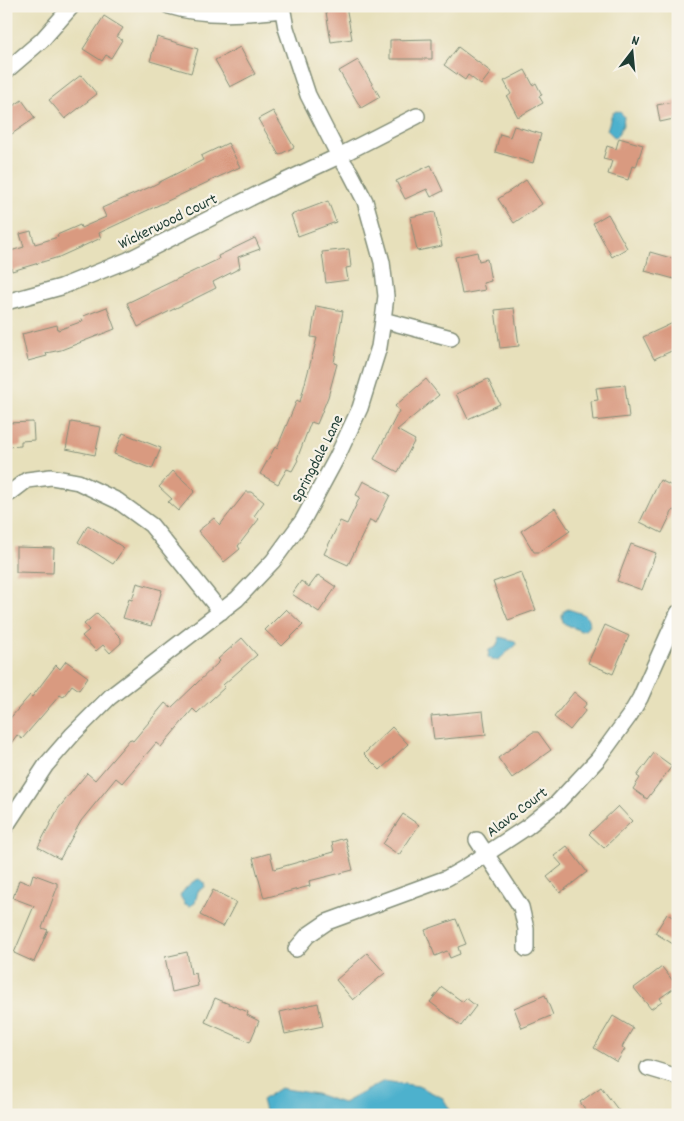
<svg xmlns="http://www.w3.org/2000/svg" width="684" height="1121" font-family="Dekko,sans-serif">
  <rect width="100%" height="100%" fill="#f7f3e8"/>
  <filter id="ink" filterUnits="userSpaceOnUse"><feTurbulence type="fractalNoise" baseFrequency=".02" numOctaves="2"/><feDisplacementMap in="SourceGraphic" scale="10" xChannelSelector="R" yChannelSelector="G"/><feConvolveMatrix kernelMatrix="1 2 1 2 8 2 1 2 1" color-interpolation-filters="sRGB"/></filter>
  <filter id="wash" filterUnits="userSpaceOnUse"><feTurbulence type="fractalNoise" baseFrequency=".0096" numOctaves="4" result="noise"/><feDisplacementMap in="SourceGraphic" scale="20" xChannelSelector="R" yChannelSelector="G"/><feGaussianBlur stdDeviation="1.12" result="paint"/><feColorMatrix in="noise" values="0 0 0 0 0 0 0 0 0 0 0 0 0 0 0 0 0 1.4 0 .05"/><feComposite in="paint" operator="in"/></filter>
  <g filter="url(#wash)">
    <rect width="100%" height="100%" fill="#e7e0bb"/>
    <path fill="#4eb1cd" stroke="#367780" d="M 616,111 L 620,112 L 624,116 L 623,125 L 617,136 L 614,137 L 607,130 L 612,114 Z
      M 568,609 L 583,614 L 588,619 C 590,625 588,630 581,631 L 563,623 L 562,616 L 564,611 Z
      M 500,637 L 515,641 L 516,645 C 513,649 510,650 506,653 C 499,660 497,663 488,657 L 489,650 L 496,647 Z
      M 199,879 L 204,883 L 205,887 L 198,891 L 195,903 L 190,906 L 185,904 L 180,896 C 185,888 190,882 199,879 Z
      M 384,1081 L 418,1086 L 443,1098 L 453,1115 L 266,1115 L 262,1100 L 280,1088 L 316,1094 L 343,1103 Z"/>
    <g id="blocks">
      <path fill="#d99a80" d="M 325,6 L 346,6 L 352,39 L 331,42 Z
        M 104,16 L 123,28 L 117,37 L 122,40 L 111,58 L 106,55 L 102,61 L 83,49 Z
        M 157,37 L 198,49 L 191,73 L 150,61 Z
        M 432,39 L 432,59 L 390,59 L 390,40 Z
        M 240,47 L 255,74 L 230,87 L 215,60 Z
        M 458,47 L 491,72 L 481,85 L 468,75 L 465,80 L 444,65 Z
        M 358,60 L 380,97 L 361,108 L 339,71 Z
        M 525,70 L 533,85 L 536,83 L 542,95 L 539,96 L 543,103 L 518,117 L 507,97 L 511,94 L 504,81 Z
        M 81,75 L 97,94 L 65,119 L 49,100 Z
        M 22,100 L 35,118 L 6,138 L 6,111 Z
        M 678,101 L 678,118 L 660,122 L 657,105 Z
        M 273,111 L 294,147 L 279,155 L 258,119 Z
        M 514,126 L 541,134 L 533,163 L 495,152 L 500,134 L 510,137 Z
        M 619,138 L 643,145 L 636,167 L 632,166 L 628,180 L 608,174 L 612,161 L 603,159 L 607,146 L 616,149 Z
        M 228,143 L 240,167 L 99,233 L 101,238 L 59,257 L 12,271 L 7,252 L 24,247 L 20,234 L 31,231 L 35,244 L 58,237 L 57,235 L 80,225 L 81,228 L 106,217 L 102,208 L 150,187 L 203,160 L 201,156 Z
        M 431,165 L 443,191 L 431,197 L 427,189 L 405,199 L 396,181 Z
        M 526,180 L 542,204 L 514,223 L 498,199 Z
        M 328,201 L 336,222 L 298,236 L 291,215 Z
        M 435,212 L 442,246 L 417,251 L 410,217 Z
        M 608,214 L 627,248 L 612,257 L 593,223 Z
        M 255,238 L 260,249 L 238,257 L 240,268 L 213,282 L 216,288 L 138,327 L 127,303 L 219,259 L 218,256 Z
        M 349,249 L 351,267 L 346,268 L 348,280 L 326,283 L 322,252 Z
        M 477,252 L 479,261 L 487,259 L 491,281 L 483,283 L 485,290 L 462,294 L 455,257 Z
        M 650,252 L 678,260 L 678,280 L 645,271 Z
        M 316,306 L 343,311 L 334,363 L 337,364 L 328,397 L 317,424 L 311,422 L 297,459 L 298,460 L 292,471 L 287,469 L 278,484 L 260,474 L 275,447 L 277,448 L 297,400 L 300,402 L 317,338 L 311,337 Z
        M 107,307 L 115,329 L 61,350 L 46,353 L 47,356 L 28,361 L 22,334 L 57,325 L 58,330 L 83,321 L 81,317 Z
        M 514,308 L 519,346 L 500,348 L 495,310 Z
        M 673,323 L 678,334 L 678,348 L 654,359 L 643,337 Z
        M 426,379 L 439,395 L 397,430 L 415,440 L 398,472 L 374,459 L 399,411 L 395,406 Z
        M 488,379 L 500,404 L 468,419 L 456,394 Z
        M 625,385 L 629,417 L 593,421 L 591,401 L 598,400 L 596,388 Z
        M 33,422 L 34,440 L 21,441 L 21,446 L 6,447 L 6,423 Z
        M 71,422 L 101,427 L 95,455 L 66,449 Z
        M 123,433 L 161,448 L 152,469 L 114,454 Z
        M 173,471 L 195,491 L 178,511 L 168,502 L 172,499 L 159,487 Z
        M 660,480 L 678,489 L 678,512 L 673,510 L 662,533 L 640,522 Z
        M 363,481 L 390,495 L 376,523 L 370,520 L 348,565 L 324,554 L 340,521 L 347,524 L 360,497 L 356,495 Z
        M 246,492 L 251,492 L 264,502 L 254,516 L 259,519 L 238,546 L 240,549 L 224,562 L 198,531 L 214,518 L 220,525 Z
        M 555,508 L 570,531 L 539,552 L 534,552 L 521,531 Z
        M 88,525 L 124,548 L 113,564 L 78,542 Z
        M 631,544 L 656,553 L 642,590 L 617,581 Z
        M 16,547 L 54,548 L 53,573 L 16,572 Z
        M 521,572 L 536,610 L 508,620 L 493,582 Z
        M 318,575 L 336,587 L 319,612 L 292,594 L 301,581 L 309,587 Z
        M 137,583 L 162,590 L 151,626 L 123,618 L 129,599 L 132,600 Z
        M 286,609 L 303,625 L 282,646 L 265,630 Z
        M 97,613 L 121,638 L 121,643 L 110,653 L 103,645 L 96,651 L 82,636 L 89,630 L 84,624 Z
        M 605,625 L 629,636 L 613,674 L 588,663 Z
        M 242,638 L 257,655 L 223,685 L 225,687 L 197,713 L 193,709 L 161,747 L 156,743 L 122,783 L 116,778 L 81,821 L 60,859 L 38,847 L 58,809 L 87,773 L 95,780 L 130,739 L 133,741 L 165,703 L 171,708 L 220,661 L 218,659 Z
        M 66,661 L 88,677 L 79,690 L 72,685 L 63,697 L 60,695 L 22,739 L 17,735 L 6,750 L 6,723 L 30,695 L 32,697 L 56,665 L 60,669 Z
        M 574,692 L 587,703 L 583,708 L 586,710 L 570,730 L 554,717 Z
        M 483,711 L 486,735 L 434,740 L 431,716 Z
        M 392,727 L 408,744 L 380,770 L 364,754 Z
        M 533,732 L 538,732 L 551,750 L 512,778 L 498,758 Z
        M 654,753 L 672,766 L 647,799 L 633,789 L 640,778 L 637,776 Z
        M 618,806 L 632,821 L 604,848 L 589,834 Z
        M 403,814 L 419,825 L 399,855 L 383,844 Z
        M 345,838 L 353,870 L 309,881 L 310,886 L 264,898 L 253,858 L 270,853 L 274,869 L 334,852 L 332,842 Z
        M 567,846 L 587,872 L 560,893 L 547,877 L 562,865 L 554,856 Z
        M 33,874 L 57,883 L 57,888 L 42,928 L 48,930 L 34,962 L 14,953 L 34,906 L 13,898 L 19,880 L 30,884 Z
        M 213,890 L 236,902 L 223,927 L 200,915 Z
        M 667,914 L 678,920 L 678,947 L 655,933 Z
        M 456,919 L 466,944 L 458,947 L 460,954 L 450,958 L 447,951 L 435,956 L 425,930 Z
        M 187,952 L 191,974 L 196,973 L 198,986 L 172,992 L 165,957 Z
        M 367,953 L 385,973 L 353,1000 L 336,980 Z
        M 662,967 L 677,986 L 660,998 L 662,1001 L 651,1009 L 634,988 Z
        M 442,987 L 463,1002 L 466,998 L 476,1006 L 461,1026 L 430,1002 Z
        M 545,995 L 553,1015 L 522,1028 L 514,1008 Z
        M 215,998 L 248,1012 L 247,1015 L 259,1021 L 250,1042 L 205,1022 Z
        M 318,1003 L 323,1026 L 285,1034 L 280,1012 Z
        M 613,1016 L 633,1028 L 622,1047 L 625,1049 L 617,1062 L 594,1048 Z
        M 601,1087 L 622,1115 L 589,1115 L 580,1102 Z"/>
    </g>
  </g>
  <g filter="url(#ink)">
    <use href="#blocks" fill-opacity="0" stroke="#838e78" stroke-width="1"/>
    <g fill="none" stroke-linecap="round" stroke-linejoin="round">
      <defs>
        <path id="street" d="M 169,6 C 205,17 244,14 282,10
          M 6,71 L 42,40 L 72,6
          M 6,302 L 61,287 L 128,260 L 264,191 L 339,156 L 417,116
          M 383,320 L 451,338
          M 10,493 L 27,480 L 51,477 L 78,482 L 118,501 L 151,525 L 221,612
          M 6,826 L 46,765 L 73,734 L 110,697 L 237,599 L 273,561 L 303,520 L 337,457 L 360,408 L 379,347 L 383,320 L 386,296 L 382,262 L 365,201 L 350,172 L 339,156 L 308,95 L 286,28 L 282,6
          M 477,840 L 521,907 L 526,929 L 526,949
          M 296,949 L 308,935 L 327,922 L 447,878 L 468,866 L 527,827 L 557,803 L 598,759 L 630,715 L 640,698 L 678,613
          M 648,1068 L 678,1077"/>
      </defs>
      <use href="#street" stroke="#838e78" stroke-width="18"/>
      <use href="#street" stroke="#fff" stroke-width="15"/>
    </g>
  </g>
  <g text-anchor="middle" stroke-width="4.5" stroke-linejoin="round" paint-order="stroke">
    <g font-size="16" fill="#1f3d34" stroke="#f7f3e8">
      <text transform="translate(167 220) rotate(-26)" y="6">Wickerwood Court</text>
      <text transform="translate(316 458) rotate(-63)" y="6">Springdale Lane</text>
      <text transform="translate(516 811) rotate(-37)" y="6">Alava Court</text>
    </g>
  </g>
  <rect width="684" height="1121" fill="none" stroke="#f7f3e8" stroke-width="25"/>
  <g transform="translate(632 52) rotate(16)" stroke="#f7f3e8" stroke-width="4" paint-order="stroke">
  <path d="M0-4L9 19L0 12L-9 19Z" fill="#1f3d34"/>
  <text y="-8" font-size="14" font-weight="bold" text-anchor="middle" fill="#1f3d34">N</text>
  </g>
</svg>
